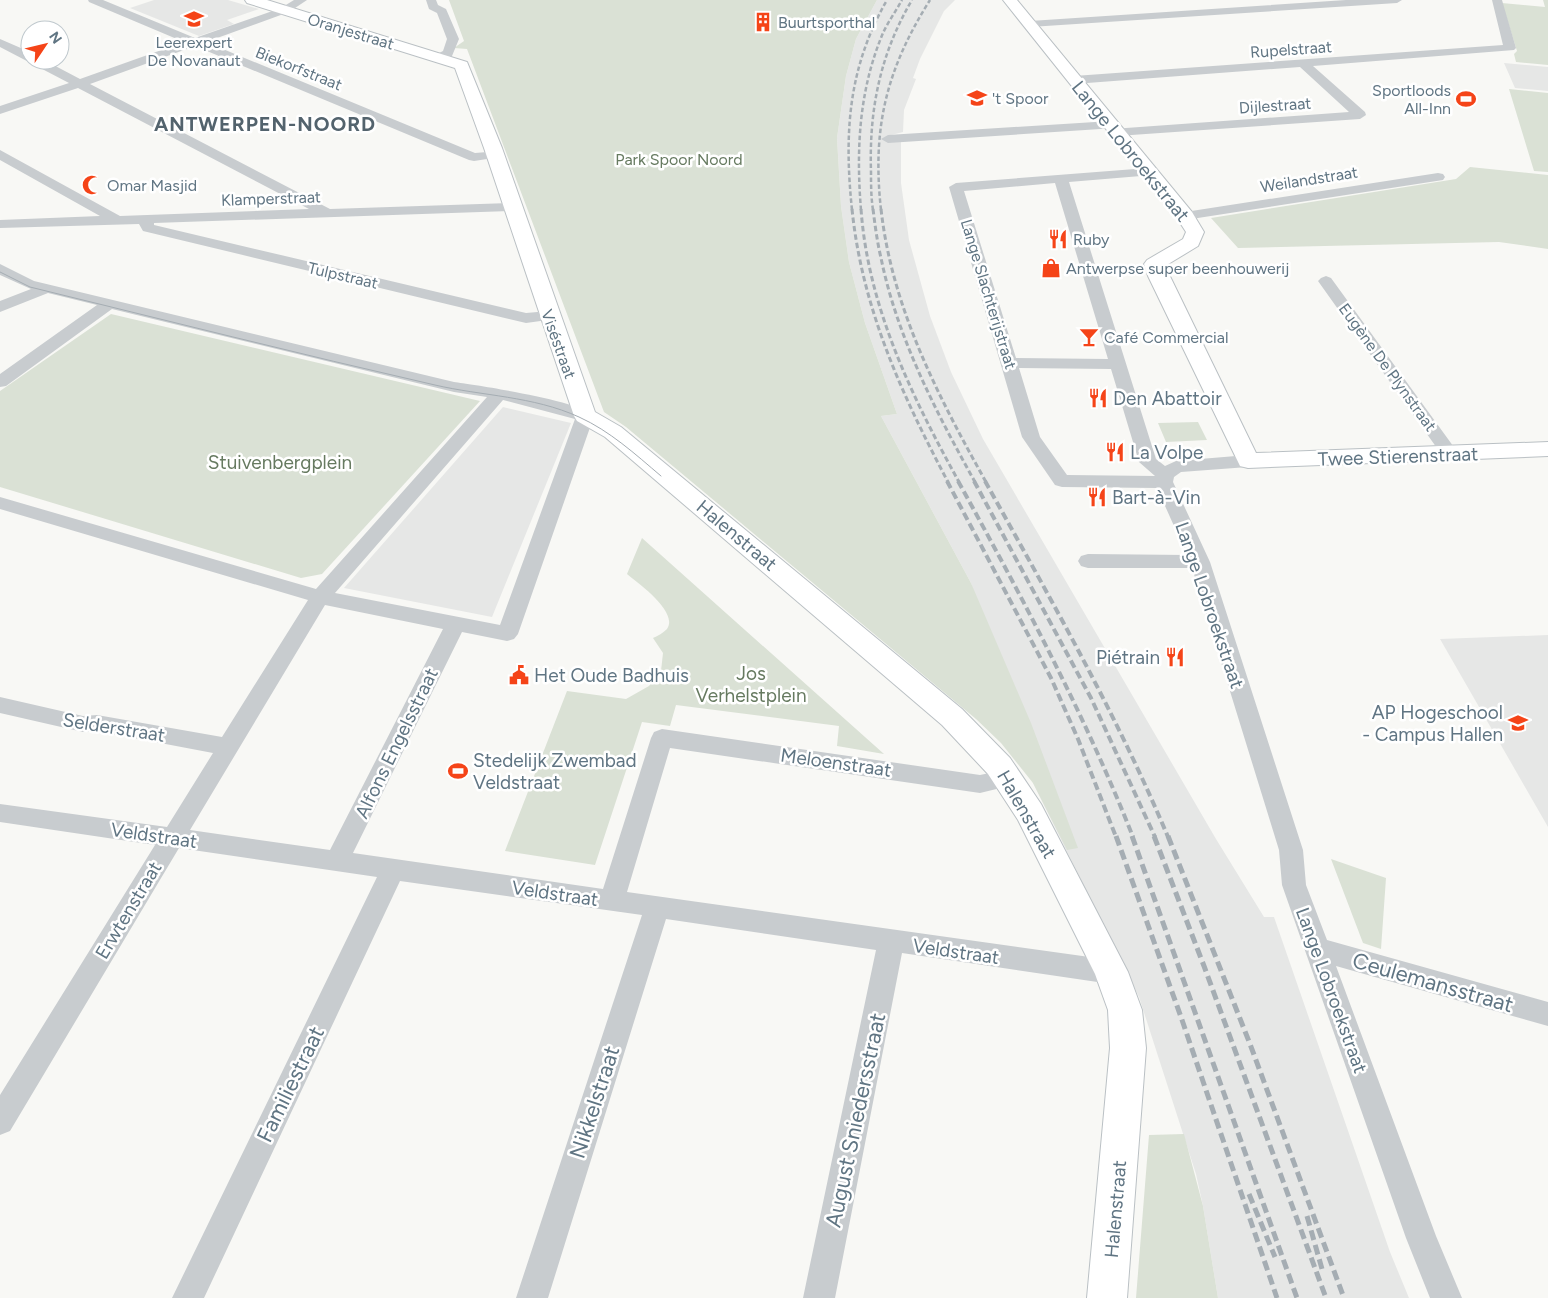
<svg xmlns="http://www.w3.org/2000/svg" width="1548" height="1298" font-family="Figtree,sans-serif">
  <rect width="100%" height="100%" fill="#f8f8f5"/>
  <path fill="#e6e7e6" d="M 154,0 L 228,0 L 259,9 L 227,20 L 234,24 L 199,36 L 130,8 Z
    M 877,0 L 955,0 L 944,11 L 920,59 L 913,78 L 916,79 L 904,110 L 903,132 L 887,136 L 901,142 L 901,183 L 909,240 L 930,316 L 951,372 L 983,439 L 1216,839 L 1264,917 L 1274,917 L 1390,1252 L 1409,1298 L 1218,1298 L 1203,1206 L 1196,1174 L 1139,997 L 1033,783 L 971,583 L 881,416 L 897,414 L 865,323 L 849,262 L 841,206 L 837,138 L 846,76 L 856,39 Z
    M 1504,63 L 1548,67 L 1548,91 L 1515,88 Z
    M 503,407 L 571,423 L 492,617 L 344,588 Z
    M 1548,635 L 1548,827 L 1440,639 Z"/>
  <path fill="#dae1d5" d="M 449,0 L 877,0 L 856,39 L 846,76 L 837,138 L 841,206 L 849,262 L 865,323 L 897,414 L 881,416 L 971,583 L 1031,723 L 1078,848 L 1067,850 L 1033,783 L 1001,743 L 976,719 L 626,427 L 604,412 L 467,49 L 454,48 L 464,41 Z
    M 1543,0 L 1548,0 L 1548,65 L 1516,62 L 1514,54 L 1517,51 L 1502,3 L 1545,7 Z
    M 1509,89 L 1548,93 L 1548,172 L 1534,171 Z
    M 1470,167 L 1548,175 L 1548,249 L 1499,242 L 1238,248 L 1211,218 L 1456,179 Z
    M 111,314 L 480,401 L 322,574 L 301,578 L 0,487 L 0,391 Z
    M 1198,422 L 1207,440 L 1166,442 L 1158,423 Z
    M 642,538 L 884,754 L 837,746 L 839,726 L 676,705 L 670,726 L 642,722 L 595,865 L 505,851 L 567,691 L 626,699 L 649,686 L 661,671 L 663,653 L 653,638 C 658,636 663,633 667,629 C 679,612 638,583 627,574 Z
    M 1331,859 L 1386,878 L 1381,949 L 1363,943 Z
    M 1184,1134 L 1203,1206 L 1218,1298 L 1136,1298 L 1149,1135 Z"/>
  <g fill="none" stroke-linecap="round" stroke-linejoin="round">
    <defs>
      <path id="secondary" d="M 245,0 L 267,0 L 467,62 L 502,148 L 595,412 L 621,427 L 962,709 L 1010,758 L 1041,804 L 1128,972 L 1142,1010 L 1146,1048 L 1127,1298 L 1087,1298 L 1110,1048 L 1108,1010 L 1095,974 L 1018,820 L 988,774 L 942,725 L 605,437 L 577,421 L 574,416 L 484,148 L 455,68 L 247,3 Z
        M 1003,0 L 1017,0 L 1192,212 L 1204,232 L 1198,246 L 1165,266 L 1256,453 L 1548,442 L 1548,456 L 1248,468 L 1240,466 L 1148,276 L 1144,264 L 1147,260 L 1183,239 L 1186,232 L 1177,218 Z"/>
    </defs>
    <use href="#secondary" stroke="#bac0c4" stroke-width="2"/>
    <path fill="#c8cccf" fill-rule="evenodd" d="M 88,0 L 103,0 L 195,38 L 281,8 L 294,0 L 307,0 L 289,12 L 206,42 L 475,153 L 500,151 L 502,154 L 500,157 L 474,161 L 469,160 L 195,46 L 90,84 L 330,209 L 512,203 L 517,204 L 519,207 L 517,210 L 512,211 L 154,223 L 154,225 L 526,313 L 549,311 L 555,313 L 557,316 L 555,319 L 526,323 L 143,231 L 139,224 L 0,228 L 0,220 L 100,216 L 0,160 L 0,150 L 120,216 L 309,209 L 78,88 L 0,114 L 0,106 L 69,83 L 0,47 L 0,39 L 30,52 L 30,60 L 44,60 L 80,79 L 184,42 L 89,2 Z
      M 426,0 L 436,0 L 438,5 L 446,9 L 459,39 L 452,56 L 437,61 L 431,57 L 443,51 L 447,39 L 437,13 L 429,9 Z
      M 1346,0 L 1402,0 L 1397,3 L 1030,27 L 1024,24 L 1030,21 Z
      M 1492,0 L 1502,0 L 1516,48 L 1514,50 L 1313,66 L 1365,112 L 1366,115 L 1360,119 L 1117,136 L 1110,132 L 1112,129 L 1349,112 L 1300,67 L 1074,84 L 1068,80 L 1074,76 L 1503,45 Z
      M 1111,121 L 1117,125 L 1116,128 L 888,143 L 881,139 L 888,135 Z
      M 1148,168 L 1155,172 L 1153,175 L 1069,182 L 1156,459 L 1165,466 L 1176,461 L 1248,455 L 1254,457 L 1257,461 L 1254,465 L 1248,467 L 1181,472 L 1174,477 L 1173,482 L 1210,562 L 1303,850 L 1306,885 L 1327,940 L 1548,1002 L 1548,1026 L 1336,966 L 1436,1236 L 1462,1298 L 1430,1298 L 1406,1238 L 1282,885 L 1279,850 L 1192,568 L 1088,568 L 1081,566 L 1078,561 L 1081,556 L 1088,554 L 1187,555 L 1157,488 L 1062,487 L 1055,485 L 1022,437 L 949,187 L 956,183 ZM 1055,183 L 1108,359 L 1016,358 L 964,191 ZM 1019,368 L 1111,369 L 1139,462 L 1155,476 L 1067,475 L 1040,437 Z
      M 1438,173 L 1443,174 L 1445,177 L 1443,180 L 1185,220 L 1180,219 L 1178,216 L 1180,213 L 1185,212 Z
      M 0,264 L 34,281 L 454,382 C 476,385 583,401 594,416 L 518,634 L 514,639 L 507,641 L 462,632 L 353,853 L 603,889 L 651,738 L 654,732 L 662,729 L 980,775 L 1009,769 L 1017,772 L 1021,778 L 1017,784 L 980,793 L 670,748 L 627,892 L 1111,960 L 1120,964 L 1124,972 L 1120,980 L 1111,984 L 902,953 L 835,1298 L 803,1298 L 876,950 L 666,919 L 548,1298 L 516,1298 L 642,915 L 400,881 L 204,1298 L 172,1298 L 377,877 L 179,848 L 10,1131 L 0,1135 L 0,1095 L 155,845 L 0,822 L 0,804 L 167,827 L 213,753 L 97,731 L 83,732 L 0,713 L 0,697 L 83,716 L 97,715 L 222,737 L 308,600 L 0,509 L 0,497 L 316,589 L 487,397 L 454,392 L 112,309 L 6,386 L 0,387 L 0,374 L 97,305 L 48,293 L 0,312 L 0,301 L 31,289 L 0,275 ZM 503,400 L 575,419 L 500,625 L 335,593 ZM 325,605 L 443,629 L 330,850 L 190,830 Z
      M 1326,276 L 1331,278 L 1456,450 L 1459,454 L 1456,458 L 1450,459 L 1444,458 L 1318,281 L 1321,278 Z"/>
    <use href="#secondary" fill="#fff" fill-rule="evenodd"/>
    <path stroke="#a5adb3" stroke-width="1" d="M 0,272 L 30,287 C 165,320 299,354 435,385 C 482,396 533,396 579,417 C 610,431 635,454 661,476"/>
    <path stroke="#a5adb3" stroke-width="2.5" stroke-dasharray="4.5 2.5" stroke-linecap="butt" d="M 852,210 C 844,133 848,68 887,0
      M 861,210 C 856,149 859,90 883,33 C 888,22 896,11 902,0
      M 873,210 C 871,197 871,184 871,172 C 869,110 880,54 912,0
      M 881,210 C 872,128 886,70 930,0"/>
    <path stroke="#a5adb3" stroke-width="3" stroke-dasharray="5.5 3" stroke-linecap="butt" d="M 852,209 C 862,308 902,395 948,482
      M 861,209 C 868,307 912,397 959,482
      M 873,209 C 875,225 877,241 881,258 C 897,337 936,412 975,482
      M 881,209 C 892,308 938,396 986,482"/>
    <path stroke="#a5adb3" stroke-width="4" stroke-dasharray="8 4" stroke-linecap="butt" d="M 947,481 L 1051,678 L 1078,739 L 1116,837
      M 958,481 C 1022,597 1084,713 1133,837
      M 974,481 L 1091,698 L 1155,837
      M 985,481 C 1050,598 1116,713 1168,837"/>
    <path stroke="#a5adb3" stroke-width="5" stroke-dasharray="10 5" stroke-linecap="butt" d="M 1116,836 L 1181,1017 L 1277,1298
      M 1132,836 L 1297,1298
      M 1154,836 L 1204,966 L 1326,1298
      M 1168,836 L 1250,1044 L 1344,1298
      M 1249,1194 L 1275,1257
      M 1307,1216 L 1322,1269"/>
  </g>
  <defs>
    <symbol id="school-bare" viewBox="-9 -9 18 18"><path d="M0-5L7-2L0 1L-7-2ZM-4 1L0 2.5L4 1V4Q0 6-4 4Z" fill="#f54418" stroke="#fff" stroke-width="2.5" paint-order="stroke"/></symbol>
    <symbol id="building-bare" viewBox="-9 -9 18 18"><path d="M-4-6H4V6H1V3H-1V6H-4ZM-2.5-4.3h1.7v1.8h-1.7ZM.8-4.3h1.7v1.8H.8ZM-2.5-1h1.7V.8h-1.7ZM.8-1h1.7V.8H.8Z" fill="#f54418" stroke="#fff" stroke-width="2.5" paint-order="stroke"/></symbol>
    <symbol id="stadium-bare" viewBox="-9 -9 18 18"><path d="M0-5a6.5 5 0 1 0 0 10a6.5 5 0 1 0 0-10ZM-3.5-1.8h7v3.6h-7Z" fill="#f54418" stroke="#fff" stroke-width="2.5" paint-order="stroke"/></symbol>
    <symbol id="mosque-bare" viewBox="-9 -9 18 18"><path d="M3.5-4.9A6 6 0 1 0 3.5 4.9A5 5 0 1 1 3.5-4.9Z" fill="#f54418" stroke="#fff" stroke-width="2.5" paint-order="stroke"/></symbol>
    <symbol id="restaurant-bare" viewBox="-9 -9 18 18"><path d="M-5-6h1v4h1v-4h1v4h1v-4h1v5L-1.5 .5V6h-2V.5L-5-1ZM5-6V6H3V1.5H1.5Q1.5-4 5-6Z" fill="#f54418" stroke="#fff" stroke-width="2.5" paint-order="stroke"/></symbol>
    <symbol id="shop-bare" viewBox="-9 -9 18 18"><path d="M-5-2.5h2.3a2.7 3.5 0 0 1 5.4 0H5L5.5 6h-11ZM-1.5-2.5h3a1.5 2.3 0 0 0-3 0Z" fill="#f54418" stroke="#fff" stroke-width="2.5" paint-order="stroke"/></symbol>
    <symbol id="bar-bare" viewBox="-9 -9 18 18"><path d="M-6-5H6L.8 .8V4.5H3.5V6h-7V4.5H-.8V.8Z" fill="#f54418" stroke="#fff" stroke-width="2.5" paint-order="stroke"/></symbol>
    <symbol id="civic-bare" viewBox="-9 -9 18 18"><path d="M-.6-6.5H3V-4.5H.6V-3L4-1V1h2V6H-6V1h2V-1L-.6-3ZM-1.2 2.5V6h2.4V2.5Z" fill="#f54418" stroke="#fff" stroke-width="2.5" paint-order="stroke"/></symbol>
    <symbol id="university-bare" viewBox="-9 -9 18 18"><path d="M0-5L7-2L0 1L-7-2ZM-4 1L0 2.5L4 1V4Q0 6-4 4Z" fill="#f54418" stroke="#fff" stroke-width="2.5" paint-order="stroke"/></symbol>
  </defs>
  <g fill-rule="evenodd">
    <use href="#school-bare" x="180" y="5" width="28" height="28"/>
    <use href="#building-bare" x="749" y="8" width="28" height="28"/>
    <use href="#school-bare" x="963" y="84" width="28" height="28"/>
    <use href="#stadium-bare" x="1452" y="85" width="28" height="28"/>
    <use href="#mosque-bare" x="78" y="171" width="28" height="28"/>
    <use href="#restaurant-bare" x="1044" y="225" width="28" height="28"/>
    <use href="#shop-bare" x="1037" y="254" width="28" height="28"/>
    <use href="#bar-bare" x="1075" y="323" width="28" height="28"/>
    <use href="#restaurant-bare" x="1084" y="384" width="28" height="28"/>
    <use href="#restaurant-bare" x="1101" y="438" width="28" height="28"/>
    <use href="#restaurant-bare" x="1083" y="483" width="28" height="28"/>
    <use href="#restaurant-bare" x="1161" y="643" width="28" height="28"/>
    <use href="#civic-bare" x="505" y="661" width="28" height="28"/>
    <use href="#university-bare" x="1504" y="709" width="28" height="28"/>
    <use href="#stadium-bare" x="444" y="757" width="28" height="28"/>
  </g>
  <g text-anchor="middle" stroke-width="5" stroke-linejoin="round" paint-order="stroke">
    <g font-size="16" fill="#607583" stroke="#fff" text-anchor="start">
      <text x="778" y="28">Buurtsporthal</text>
      <text x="194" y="48" text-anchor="middle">Leerexpert<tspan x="194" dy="18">De Novanaut</tspan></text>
      <text x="1451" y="96" text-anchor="end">Sportloods<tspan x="1451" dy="18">All-Inn</tspan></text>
      <text x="992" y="104">'t Spoor</text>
      <text x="107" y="191">Omar Masjid</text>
      <text x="1073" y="245">Ruby</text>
      <text x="1066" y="274">Antwerpse super beenhouwerij</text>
      <text x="1104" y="343">Café Commercial</text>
    </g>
    <g font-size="16" fill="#607583" stroke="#fff">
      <text transform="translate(351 31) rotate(17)" y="6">Oranjestraat</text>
      <text transform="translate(1291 49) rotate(-4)" y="6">Rupelstraat</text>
      <text transform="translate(299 68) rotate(22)" y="6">Biekorfstraat</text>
      <text transform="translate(1275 105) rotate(-4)" y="6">Dijlestraat</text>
      <text transform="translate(1309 179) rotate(-9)" y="6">Weilandstraat</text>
      <text transform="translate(271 198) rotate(-2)" y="6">Klamperstraat</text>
      <text transform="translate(343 275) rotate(13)" y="6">Tulpstraat</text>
      <text transform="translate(989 294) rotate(73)" y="6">Lange Slachterijstraat</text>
      <text transform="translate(559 344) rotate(70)" y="6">Viséstraat</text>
      <text transform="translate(1388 367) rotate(54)" y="6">Eugène De Plynstraat</text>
    </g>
    <g font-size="16" fill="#667a60" stroke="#fff">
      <text x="679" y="165">Park Spoor Noord</text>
    </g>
    <g font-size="19" fill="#607583" stroke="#fff">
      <text transform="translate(1131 151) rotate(51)" y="7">Lange Lobroekstraat</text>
      <text transform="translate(1398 456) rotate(-2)" y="7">Twee Stierenstraat</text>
      <text transform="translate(737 535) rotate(40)" y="7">Halenstraat</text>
      <text transform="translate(1210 605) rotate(71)" y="7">Lange Lobroekstraat</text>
      <text transform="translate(114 727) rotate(9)" y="7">Selderstraat</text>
      <text transform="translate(396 743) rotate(-64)" y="7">Alfons Engelsstraat</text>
      <text transform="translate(836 762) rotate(8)" y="7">Meloenstraat</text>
      <text transform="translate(1027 814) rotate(60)" y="7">Halenstraat</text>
      <text transform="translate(154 835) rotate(8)" y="7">Veldstraat</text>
      <text transform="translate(555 893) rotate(8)" y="7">Veldstraat</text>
      <text transform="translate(128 910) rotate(-59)" y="7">Erwtenstraat</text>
      <text transform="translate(956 951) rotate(8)" y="7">Veldstraat</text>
      <text transform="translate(1332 990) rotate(70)" y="7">Lange Lobroekstraat</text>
      <text transform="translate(1115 1209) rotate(-85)" y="7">Halenstraat</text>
    </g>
    <g font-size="19" fill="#607583" stroke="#fff" text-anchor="start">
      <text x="1113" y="405">Den Abattoir</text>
      <text x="1130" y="459">La Volpe</text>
      <text x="1112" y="504">Bart-à-Vin</text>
      <text x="1160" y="664" text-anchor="end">Piétrain</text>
      <text x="534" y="682">Het Oude Badhuis</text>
      <text x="1503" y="719" text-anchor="end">AP Hogeschool<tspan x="1503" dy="22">- Campus Hallen</tspan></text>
      <text x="473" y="767">Stedelijk Zwembad<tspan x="473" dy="22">Veldstraat</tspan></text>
    </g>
    <g font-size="19" fill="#667a60" stroke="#fff">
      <text x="280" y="469">Stuivenbergplein</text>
      <text x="751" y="680">Jos<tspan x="751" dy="22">Verhelstplein</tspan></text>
    </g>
    <g font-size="20" font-weight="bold" letter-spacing="1" fill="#53636d" stroke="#fff">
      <text x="265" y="131">ANTWERPEN-NOORD</text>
    </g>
    <g font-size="22" fill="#607583" stroke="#fff">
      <text transform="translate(1433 982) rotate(16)" y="8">Ceulemansstraat</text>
      <text transform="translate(290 1084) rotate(-64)" y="8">Familiestraat</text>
      <text transform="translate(594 1102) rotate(-72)" y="8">Nikkelstraat</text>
      <text transform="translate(855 1120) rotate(-78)" y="8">August Sniedersstraat</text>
    </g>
  </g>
  <g transform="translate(45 45) rotate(55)"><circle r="24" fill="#ffffff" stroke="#bfc8cd"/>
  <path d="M0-4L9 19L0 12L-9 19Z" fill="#f54418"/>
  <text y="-8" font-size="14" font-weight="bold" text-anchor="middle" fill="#607583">N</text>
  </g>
</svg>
